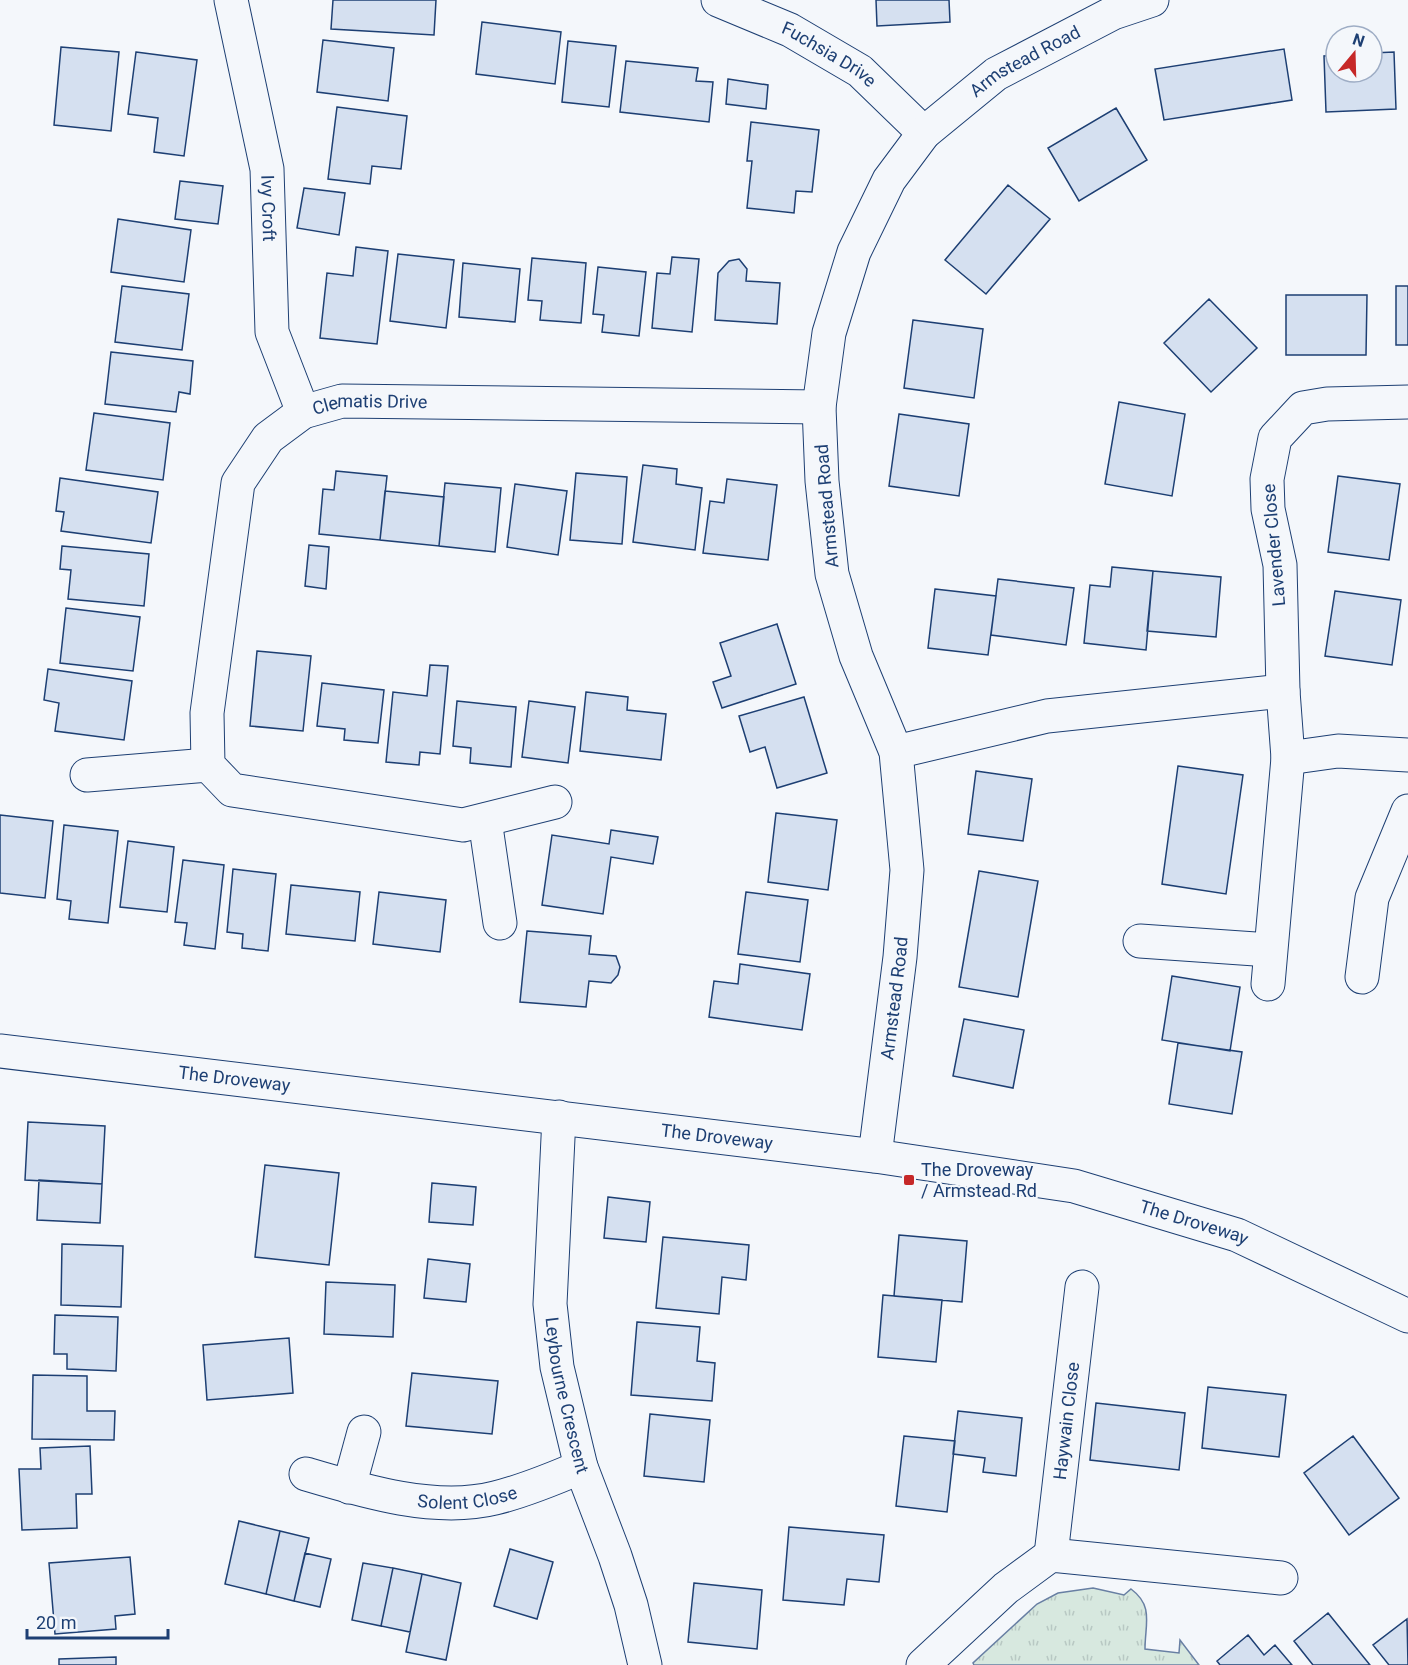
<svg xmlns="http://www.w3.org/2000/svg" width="1408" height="1665" font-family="Roboto,sans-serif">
  <defs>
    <pattern id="grass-tufts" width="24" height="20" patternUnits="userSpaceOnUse" patternTransform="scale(1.5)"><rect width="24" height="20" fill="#d7e8df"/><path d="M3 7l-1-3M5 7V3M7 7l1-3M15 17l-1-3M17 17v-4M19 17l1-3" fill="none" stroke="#b8c8c3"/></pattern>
  </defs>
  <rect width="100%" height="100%" fill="#f4f7fb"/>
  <path fill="url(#grass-tufts)" stroke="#687fa3" stroke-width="1.5" d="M 1093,1588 L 1124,1595 L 1131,1589 C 1154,1606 1145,1624 1145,1649 L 1179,1653 L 1180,1640 L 1199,1665 L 974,1665 L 973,1663 L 1037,1604 L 1058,1593 Z"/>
  <path fill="#d5e0f0" stroke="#1d3f73" stroke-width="1.5" d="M 333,0 L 436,0 L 434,35 L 331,29 Z
    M 876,0 L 949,0 L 950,22 L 877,26 Z
    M 482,22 L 561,32 L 555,84 L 476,74 Z
    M 323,40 L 394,48 L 388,101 L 317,92 Z
    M 568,41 L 616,46 L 609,107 L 562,102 Z
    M 61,47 L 119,52 L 111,131 L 54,125 Z
    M 1284,49 L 1292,100 L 1164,120 L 1155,69 Z
    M 136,52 L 197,60 L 184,156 L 154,152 L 158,118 L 128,114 Z
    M 1394,52 L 1396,109 L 1326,112 L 1324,56 L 1336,55 L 1336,72 L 1372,72 L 1372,53 Z
    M 626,61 L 698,68 L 696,81 L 713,82 L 709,122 L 620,112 Z
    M 728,79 L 768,85 L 766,109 L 726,104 Z
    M 337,107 L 407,116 L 401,169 L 372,166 L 370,184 L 328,179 Z
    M 1116,108 L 1147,160 L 1079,201 L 1048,148 Z
    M 751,122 L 819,130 L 812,192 L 796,191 L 794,213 L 747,208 L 752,161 L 747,161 Z
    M 180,181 L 223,186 L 218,224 L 175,219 Z
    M 1008,185 L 1050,219 L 986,294 L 945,260 Z
    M 304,188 L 345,193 L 339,235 L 297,228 Z
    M 118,219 L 191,230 L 184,282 L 111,272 Z
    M 356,247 L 388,251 L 377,344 L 320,338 L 327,273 L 353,276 Z
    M 398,254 L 454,260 L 446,328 L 390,321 Z
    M 672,257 L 699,259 L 692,332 L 652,328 L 657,273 L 670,274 Z
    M 532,258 L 586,263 L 581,323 L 540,320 L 542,301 L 528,300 Z
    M 739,259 L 747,269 L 746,281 L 780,283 L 777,324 L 715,320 L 718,273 L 729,261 Z
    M 463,263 L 520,269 L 515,322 L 459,317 Z
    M 598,267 L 646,272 L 639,336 L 602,332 L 604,315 L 593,314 Z
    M 122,286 L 189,294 L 182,350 L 115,342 Z
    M 1396,286 L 1408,286 L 1408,345 L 1396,345 Z
    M 1286,295 L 1367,295 L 1366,355 L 1286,355 Z
    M 1209,299 L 1257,348 L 1211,392 L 1164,343 Z
    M 913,320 L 983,329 L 974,398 L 904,388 Z
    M 111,352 L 193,361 L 190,394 L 179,392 L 176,412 L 105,404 Z
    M 1119,402 L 1185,414 L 1172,496 L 1105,484 Z
    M 94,413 L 170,423 L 163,480 L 86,470 Z
    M 899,414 L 969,424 L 959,496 L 889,486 Z
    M 643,465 L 677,469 L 676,484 L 702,488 L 695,550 L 633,542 Z
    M 336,471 L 387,476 L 380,540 L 319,534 L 323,489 L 334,490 Z
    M 576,473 L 627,477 L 622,544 L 570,540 Z
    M 1338,476 L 1400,484 L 1389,560 L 1328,552 Z
    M 60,478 L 158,492 L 151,543 L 61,531 L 64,512 L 56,511 Z
    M 727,479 L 777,485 L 768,560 L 703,553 L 710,501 L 724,503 Z
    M 445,483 L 501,488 L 495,552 L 439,546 Z
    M 515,484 L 567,491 L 558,555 L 507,547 Z
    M 385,491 L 444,497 L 439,546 L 380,540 Z
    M 309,545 L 329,547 L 326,589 L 305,586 Z
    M 62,546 L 149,554 L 144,606 L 68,599 L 71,570 L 60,569 Z
    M 1112,567 L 1153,571 L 1146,650 L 1084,643 L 1090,585 L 1110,587 Z
    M 1153,571 L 1221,577 L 1216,637 L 1147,631 Z
    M 998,579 L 1074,588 L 1066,645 L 991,635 Z
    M 935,589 L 996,596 L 988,655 L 928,648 Z
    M 1335,591 L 1401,600 L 1392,665 L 1325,656 Z
    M 66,608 L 140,617 L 133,671 L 60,663 Z
    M 777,624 L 796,684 L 722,708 L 713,682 L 731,676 L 720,643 Z
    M 257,651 L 311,656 L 303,731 L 250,726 Z
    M 430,665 L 448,666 L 440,754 L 420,752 L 419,765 L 386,762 L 393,692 L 427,696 Z
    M 48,669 L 132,681 L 124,740 L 55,731 L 59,703 L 44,700 Z
    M 322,683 L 384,690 L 378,743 L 344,740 L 345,729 L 317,726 Z
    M 586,692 L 628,697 L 627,710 L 666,714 L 661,760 L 580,751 Z
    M 804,697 L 827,773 L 777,788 L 765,747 L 750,752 L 739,716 Z
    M 457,701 L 516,707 L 511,767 L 470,763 L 471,748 L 453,746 Z
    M 529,701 L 575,707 L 568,763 L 522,757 Z
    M 1178,766 L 1243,775 L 1226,894 L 1162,884 Z
    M 976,771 L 1032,779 L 1023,841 L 968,834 Z
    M 776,813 L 837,820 L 828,890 L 768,882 Z
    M 0,815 L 53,821 L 45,898 L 0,893 Z
    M 64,825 L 118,831 L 108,923 L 69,919 L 71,901 L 57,899 Z
    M 611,830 L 658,837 L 653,864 L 611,857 L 603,914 L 542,905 L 552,835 L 609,844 Z
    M 128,841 L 174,847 L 167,912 L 120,907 Z
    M 183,860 L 224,865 L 215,949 L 184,945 L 187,923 L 175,922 Z
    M 233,869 L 276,874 L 268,951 L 242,948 L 243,934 L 227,932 Z
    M 979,871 L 1038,881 L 1018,997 L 959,987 Z
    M 291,885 L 360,892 L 355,941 L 286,934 Z
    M 379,892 L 446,900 L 440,952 L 373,944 Z
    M 746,892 L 808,900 L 800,962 L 738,954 Z
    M 527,931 L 591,936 L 589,954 L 616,956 L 620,967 L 618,975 L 611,983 L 589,981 L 586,1007 L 520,1002 Z
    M 740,964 L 810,974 L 802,1030 L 709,1017 L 714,981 L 738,984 Z
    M 1172,976 L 1240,987 L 1230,1051 L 1162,1040 Z
    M 964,1019 L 1024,1030 L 1013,1088 L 953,1076 Z
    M 1178,1043 L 1242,1052 L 1232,1114 L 1169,1104 Z
    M 28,1122 L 105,1126 L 102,1184 L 25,1180 Z
    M 265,1165 L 339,1173 L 329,1265 L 255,1257 Z
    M 39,1180 L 102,1184 L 100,1223 L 37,1220 Z
    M 432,1183 L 476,1187 L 473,1225 L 429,1222 Z
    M 608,1197 L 650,1202 L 646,1242 L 604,1238 Z
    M 899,1235 L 967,1241 L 962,1302 L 894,1296 Z
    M 663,1237 L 749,1245 L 746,1280 L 722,1277 L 719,1314 L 656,1308 Z
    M 62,1244 L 123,1246 L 121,1307 L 61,1305 Z
    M 428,1259 L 470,1264 L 466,1302 L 424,1298 Z
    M 326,1282 L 395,1285 L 393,1337 L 324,1334 Z
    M 883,1295 L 942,1300 L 936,1362 L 878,1357 Z
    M 55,1315 L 118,1317 L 116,1371 L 67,1369 L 67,1354 L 54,1354 Z
    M 637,1322 L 700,1327 L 697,1361 L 715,1363 L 712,1401 L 631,1395 Z
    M 289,1338 L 293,1393 L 207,1400 L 203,1345 Z
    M 412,1373 L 498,1381 L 492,1434 L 406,1426 Z
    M 33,1375 L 87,1376 L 87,1411 L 115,1411 L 114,1440 L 32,1439 Z
    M 1208,1387 L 1286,1395 L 1279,1457 L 1202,1448 Z
    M 1096,1403 L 1185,1413 L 1179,1470 L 1090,1460 Z
    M 958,1411 L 1022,1418 L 1016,1476 L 983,1472 L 985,1458 L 953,1454 Z
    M 650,1414 L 710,1420 L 704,1482 L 644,1476 Z
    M 904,1436 L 955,1441 L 947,1512 L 896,1506 Z
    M 1353,1436 L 1399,1498 L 1349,1535 L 1304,1473 Z
    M 90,1446 L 92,1494 L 76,1494 L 77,1528 L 22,1530 L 19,1469 L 41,1469 L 40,1448 Z
    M 239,1521 L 280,1531 L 266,1594 L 225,1584 Z
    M 789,1527 L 884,1535 L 879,1582 L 847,1579 L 844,1605 L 783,1600 Z
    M 280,1531 L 309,1538 L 294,1601 L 266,1594 Z
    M 510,1549 L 553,1562 L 537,1619 L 494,1606 Z
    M 305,1553 L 331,1559 L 320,1607 L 294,1601 Z
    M 130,1557 L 135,1614 L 115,1616 L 116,1629 L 55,1634 L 49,1563 Z
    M 363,1563 L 393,1568 L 381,1626 L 352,1620 Z
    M 393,1568 L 422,1574 L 410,1632 L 381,1626 Z
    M 422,1574 L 461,1583 L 446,1660 L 406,1652 Z
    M 694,1583 L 762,1590 L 757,1649 L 688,1642 Z
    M 1328,1613 L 1370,1665 L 1313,1665 L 1294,1641 Z
    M 1407,1619 L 1408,1665 L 1389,1665 L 1373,1645 Z
    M 1248,1635 L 1264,1655 L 1275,1645 L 1292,1665 L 1220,1665 L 1217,1661 Z
    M 116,1657 L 116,1665 L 59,1665 L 59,1659 Z"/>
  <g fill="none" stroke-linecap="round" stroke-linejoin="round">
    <defs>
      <g id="minor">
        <path id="s1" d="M 231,0 L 267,169 L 272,332 L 303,412"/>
        <path id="s2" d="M 718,0 L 790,30 L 860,71 L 924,133"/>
        <path d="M 896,752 L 1047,716 L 1283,691"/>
        <path d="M 1288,758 L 1338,751 L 1408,755"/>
        <path d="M 87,775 L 208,765"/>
        <path id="s3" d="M 555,802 L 463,825 L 232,790 L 208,765 L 207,713 L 238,483 L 268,438 L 303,412 L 342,401 L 819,407"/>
        <path d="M 485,820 L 500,923"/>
        <path d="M 1140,941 L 1270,950"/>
        <path d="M 1362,977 L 1372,898 L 1408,811"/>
        <path d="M 1268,984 L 1288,758 L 1283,691 L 1280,565 L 1268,509 L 1267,479 L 1275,438 L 1303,408 L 1327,404 L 1408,402"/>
        <path id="s4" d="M 559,1117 L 550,1304 L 557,1367 L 581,1467 L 615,1556 L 631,1605 L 645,1665"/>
        <path id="s5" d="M 875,1156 L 900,957 L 907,870 L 896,752 L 856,656 L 832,574 L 822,481 L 819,407 L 829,333 L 854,252 L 889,180 L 924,133 L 996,74 L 1113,13 L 1152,0"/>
        <path id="s6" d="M 306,1474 C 363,1491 435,1513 495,1498 C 524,1491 553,1479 581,1467"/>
        <path d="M 349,1487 L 364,1432"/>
        <path id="s7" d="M 1051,1555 L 1082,1287"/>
        <path d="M 923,1665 L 1006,1588 L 1051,1555 L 1281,1578"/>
      </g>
      <g id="tertiary">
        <path id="s8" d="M 0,1051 L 875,1156 L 1074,1186 L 1237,1235 L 1408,1316"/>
      </g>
    </defs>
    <use href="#minor" stroke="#1d3f73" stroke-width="35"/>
    <use href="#tertiary" stroke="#1d3f73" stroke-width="35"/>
    <use href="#minor" stroke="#f4f7fb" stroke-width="33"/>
    <use href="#tertiary" stroke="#f4f7fb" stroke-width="33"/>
  </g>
  <rect fill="#c62828" stroke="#f4f7fb" stroke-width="2" x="903" y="1174" width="12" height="12" rx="3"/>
  <g text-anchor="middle" stroke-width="4.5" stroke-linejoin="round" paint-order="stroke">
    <g font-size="18" fill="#1d3f73" stroke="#f4f7fb">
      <text dy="6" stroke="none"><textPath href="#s2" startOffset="124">Fuchsia Drive</textPath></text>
      <text dy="6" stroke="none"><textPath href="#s5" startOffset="1186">Armstead Road</textPath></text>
      <text dy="6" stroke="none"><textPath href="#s1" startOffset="212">Ivy Croft</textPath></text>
      <text dy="6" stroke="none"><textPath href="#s3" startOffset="813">Clematis Drive</textPath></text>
      <text transform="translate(827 506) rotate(-95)" y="6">Armstead Road</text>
      <text transform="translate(1274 545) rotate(-95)" y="6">Lavender Close</text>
      <text dy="6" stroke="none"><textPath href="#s5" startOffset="159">Armstead Road</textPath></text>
      <text dy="6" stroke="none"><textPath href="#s8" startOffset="236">The Droveway</textPath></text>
      <text dy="6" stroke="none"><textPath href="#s8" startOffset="722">The Droveway</textPath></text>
      <text dy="6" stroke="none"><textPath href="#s8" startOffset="1208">The Droveway</textPath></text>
      <text dy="6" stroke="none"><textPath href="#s4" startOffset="280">Leybourne Crescent</textPath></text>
      <text dy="6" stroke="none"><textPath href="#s7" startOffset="135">Haywain Close</textPath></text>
      <text dy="6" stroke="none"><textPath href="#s6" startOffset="165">Solent Close</textPath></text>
    </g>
    <g font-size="18" fill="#1d3f73" stroke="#f4f7fb" text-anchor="start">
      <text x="921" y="1176">The Droveway<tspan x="921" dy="21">/ Armstead Rd</tspan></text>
    </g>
  </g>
  <g transform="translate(1354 54) rotate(19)"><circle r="28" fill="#f4f7fb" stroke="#9eadc5" stroke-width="1.5"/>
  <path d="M0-4.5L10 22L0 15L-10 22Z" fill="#c62828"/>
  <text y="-9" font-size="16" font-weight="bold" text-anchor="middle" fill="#1d3f73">N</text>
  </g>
  <path d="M27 1629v9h141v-9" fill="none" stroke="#1d3f73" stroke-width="3"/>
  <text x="36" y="1629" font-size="18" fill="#1d3f73" stroke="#f4f7fb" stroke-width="4.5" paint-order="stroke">20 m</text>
</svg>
